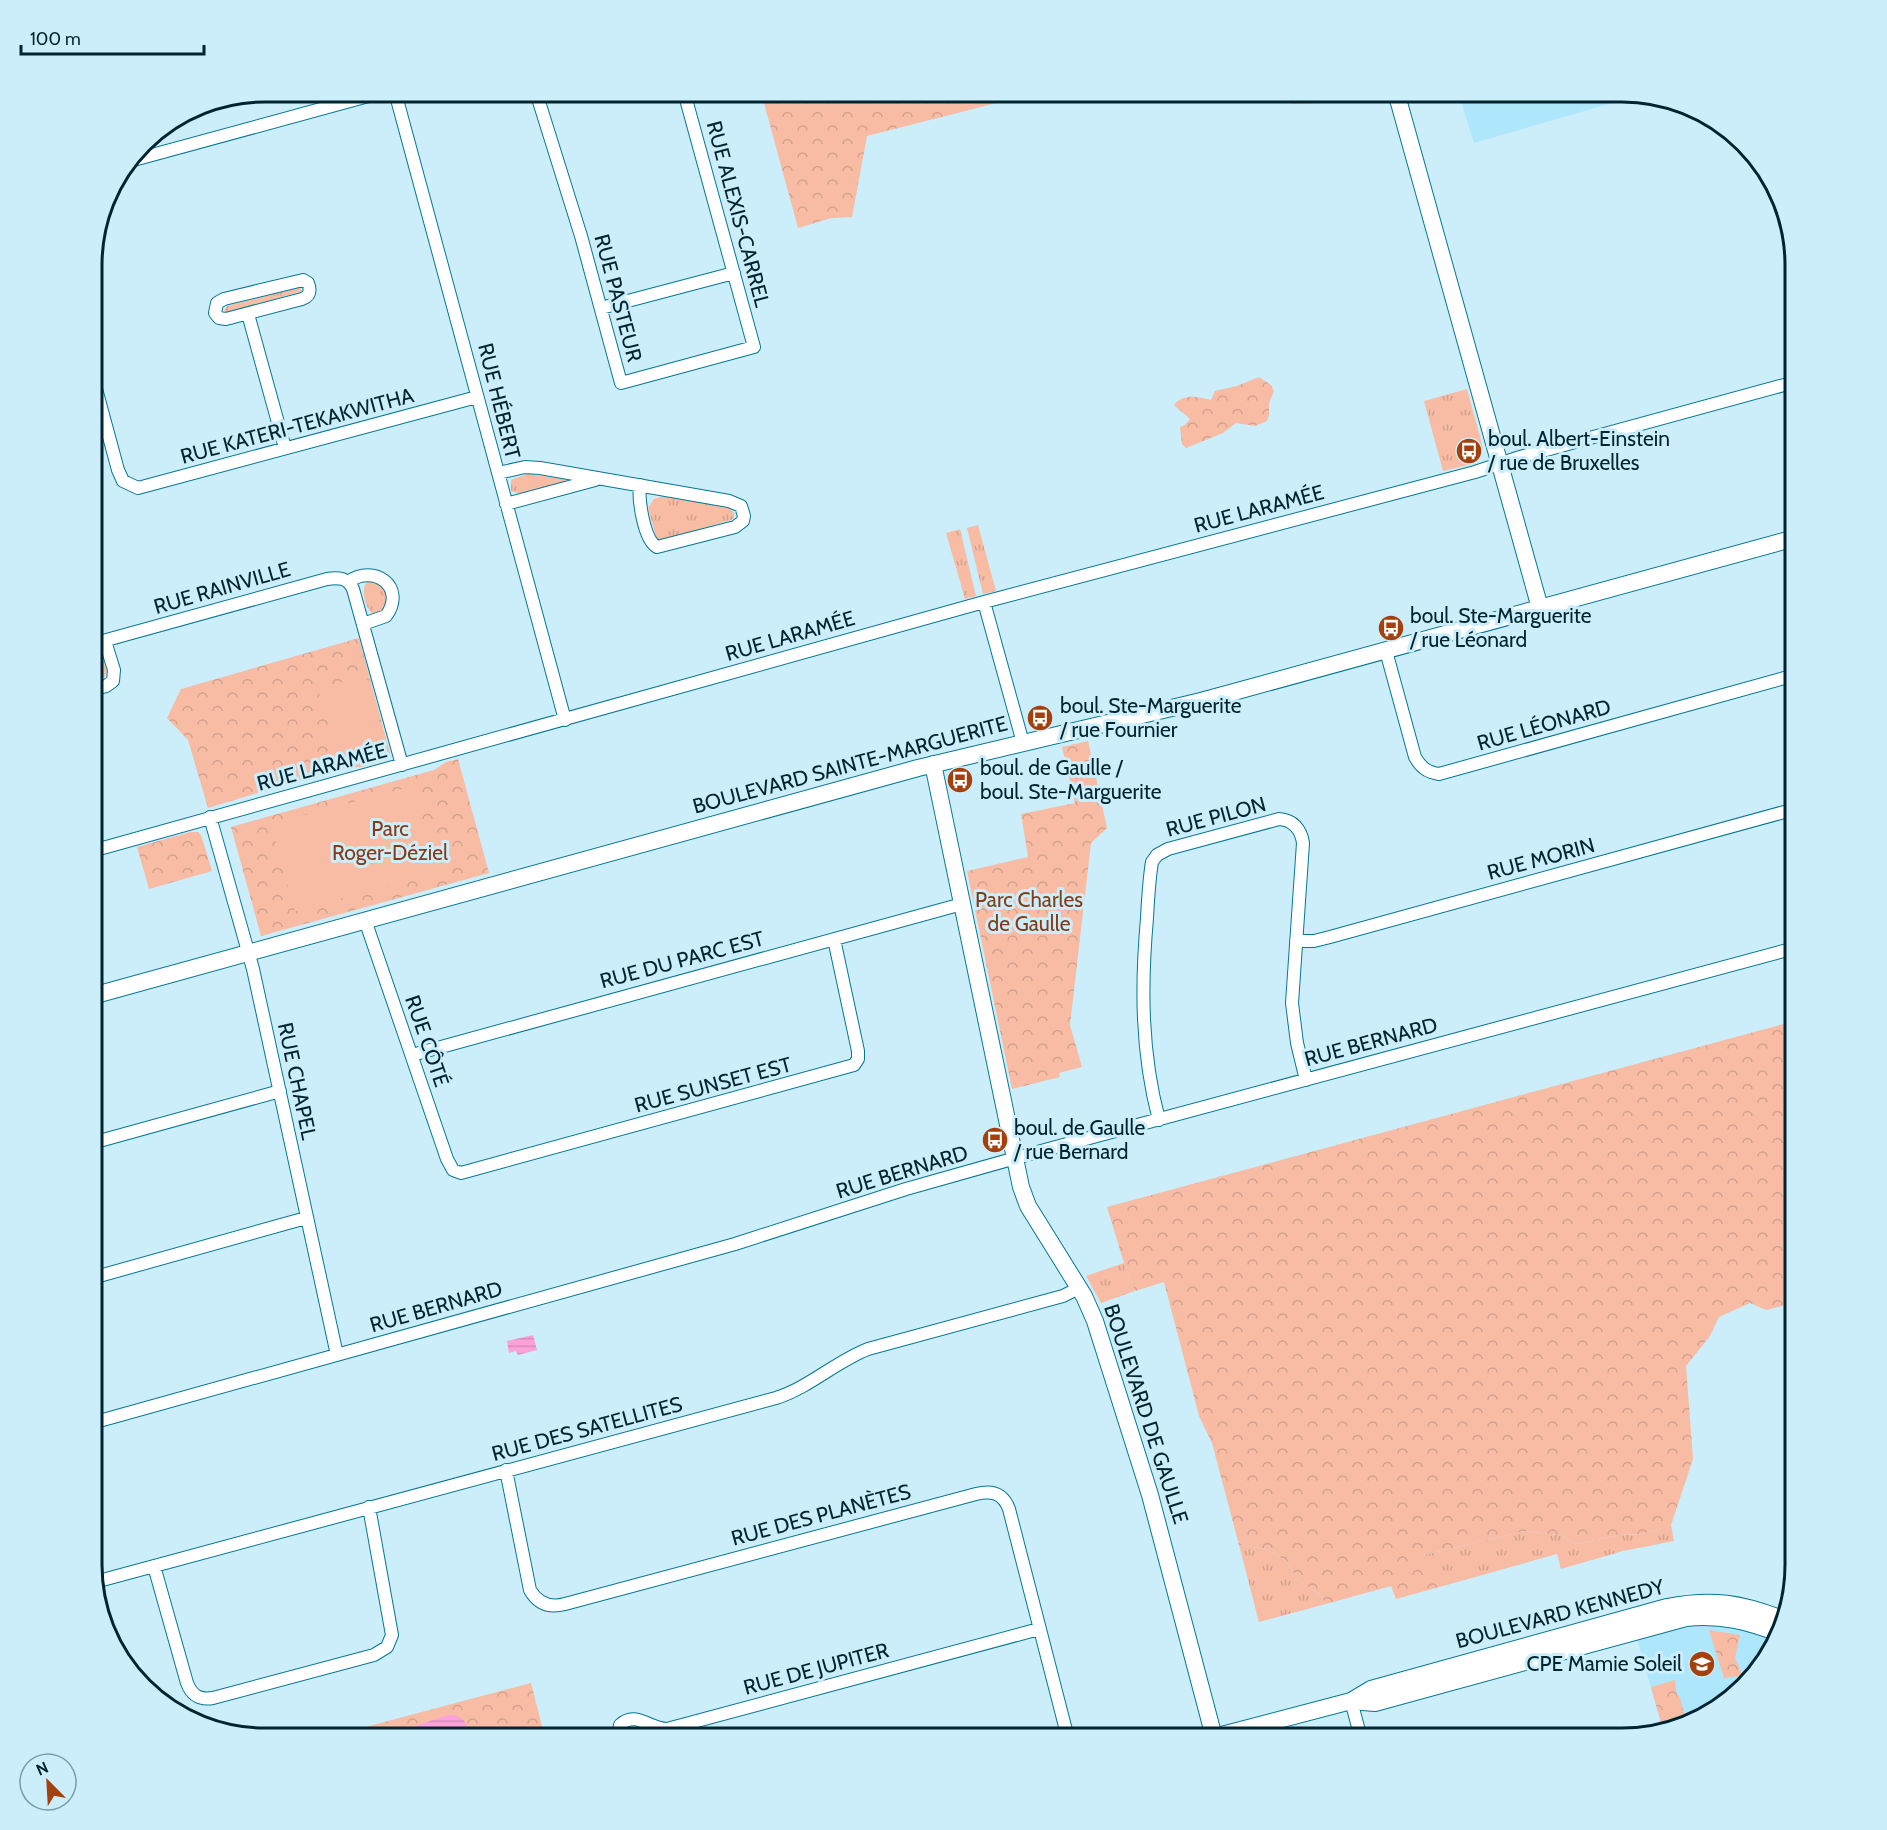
<svg xmlns="http://www.w3.org/2000/svg" width="1887" height="1830" font-family="Cabin,sans-serif">
  <defs>
    <pattern id="grass-tufts" width="24" height="20" patternUnits="userSpaceOnUse" patternTransform="scale(1.5)"><rect width="24" height="20" fill="#f8bca4"/><path d="M3 7l-1-3M5 7V3M7 7l1-3M15 17l-1-3M17 17v-4M19 17l1-3" fill="none" stroke="#d3a18e"/></pattern>
    <pattern id="forest-crowns" width="20" height="18" patternUnits="userSpaceOnUse" patternTransform="scale(1.5)"><rect width="20" height="18" fill="#f8bca4"/><path d="M2 6a3 3 0 1 1 6 0M12 15a3 3 0 1 1 6 0" fill="none" stroke="#d3a18e"/></pattern>
    <pattern id="water-rules" width="6" height="5" patternUnits="userSpaceOnUse" patternTransform="scale(1.5)"><rect width="6" height="5" fill="#fda1da"/><path d="M0 2.5h6" fill="none" stroke="#d78abb"/></pattern>
  </defs>
  <rect width="100%" height="100%" fill="#ccedfa"/>
  <path fill="#aee6fb" d="M 1458,92 L 1633,92 L 1643,94 L 1474,143 Z
    M 1704,1625 L 1747,1631 L 1776,1640 L 1737,1695 L 1688,1725 L 1663,1730 L 1637,1639 L 1667,1630 Z"/>
  <path fill="url(#grass-tufts)" d="M 296,288 L 300,288 L 302,291 L 227,313 L 224,311 L 227,306 Z
    M 1467,389 L 1483,448 L 1477,458 L 1472,462 L 1472,464 L 1443,471 L 1424,401 Z
    M 527,474 L 565,479 L 565,481 L 520,494 L 511,491 L 511,480 Z
    M 664,496 L 730,508 L 734,513 L 734,519 L 659,541 L 656,537 L 648,508 L 654,499 Z
    M 978,525 L 996,591 L 983,594 L 967,528 Z
    M 960,529 L 976,596 L 965,599 L 946,533 Z
    M 370,581 C 390,585 394,610 373,614 C 365,607 361,592 366,583 Z
    M 92,651 L 101,655 L 107,671 L 104,678 L 92,683 Z
    M 1124,1263 L 1135,1291 L 1101,1303 L 1086,1276 Z
    M 1671,1525 L 1674,1541 L 1623,1551 L 1561,1569 L 1557,1554 L 1461,1581 L 1423,1567 L 1423,1555 L 1525,1531 L 1558,1535 L 1577,1544 L 1619,1535 L 1643,1534 Z
    M 1239,1545 L 1266,1549 L 1285,1560 L 1299,1581 L 1318,1593 L 1326,1604 L 1259,1622 Z"/>
  <path fill="url(#forest-crowns)" d="M 761,92 L 1040,92 L 867,136 L 852,217 L 831,218 L 798,228 Z
    M 1245,92 L 1378,92 L 1380,101 L 1292,104 Z
    M 1259,377 L 1271,385 L 1274,391 L 1269,403 L 1269,415 L 1267,421 L 1255,426 L 1236,423 L 1223,433 L 1186,448 L 1182,444 L 1180,427 L 1185,425 L 1190,419 L 1174,405 C 1184,393 1197,397 1211,400 L 1215,391 L 1237,386 Z
    M 359,638 L 390,753 L 387,760 L 362,767 L 341,768 L 208,808 L 188,740 L 167,718 L 181,689 Z
    M 1088,741 L 1107,828 L 1091,843 L 1070,1025 L 1082,1067 L 1059,1073 L 1060,1077 L 1012,1089 L 967,871 L 1028,857 L 1021,814 L 1075,803 L 1062,747 Z
    M 458,759 L 489,873 L 261,936 L 231,827 L 434,770 L 446,762 Z
    M 190,832 L 198,832 L 201,835 L 212,871 L 149,889 L 137,847 Z
    M 1795,1021 L 1795,1303 L 1766,1310 L 1750,1303 L 1719,1317 L 1710,1336 L 1686,1366 L 1693,1459 L 1671,1525 L 1643,1534 L 1619,1535 L 1577,1544 L 1558,1535 L 1525,1531 L 1423,1555 L 1424,1567 L 1461,1581 L 1396,1599 L 1391,1586 L 1326,1604 L 1318,1593 L 1299,1581 L 1285,1560 L 1266,1549 L 1239,1545 L 1212,1443 L 1199,1416 L 1164,1282 L 1135,1291 L 1124,1263 L 1107,1207 Z
    M 1709,1630 L 1740,1635 L 1735,1658 L 1742,1674 L 1739,1676 L 1724,1678 Z
    M 1675,1680 L 1677,1696 L 1679,1695 L 1688,1725 L 1663,1730 L 1651,1687 Z
    M 531,1683 L 545,1738 L 324,1738 Z"/>
  <path fill="#f8bca4" d="M 366,675 L 388,753 L 340,766 L 318,689 Z
    M 413,786 L 436,873 L 295,911 L 271,824 Z"/>
  <path fill="url(#water-rules)" d="M 533,1335 L 537,1350 L 518,1355 L 516,1351 L 509,1353 L 507,1341 Z
    M 448,1715 C 462,1714 471,1724 466,1738 L 404,1738 L 418,1725 Z"/>
  <g fill="none" stroke-linecap="round" stroke-linejoin="round">
    <defs>
      <path id="street" d="M 395,92 L 565,720
        M 536,92 L 581,236 L 621,383 L 754,347 L 684,92
        M 130,161 L 383,92
        M 303,280 L 308,283 C 311,291 310,296 302,299 L 226,319 L 219,318 L 215,313 L 217,303 L 224,299 Z
        M 601,308 L 734,273
        M 248,314 L 285,448
        M 92,374 L 118,470 L 123,481 L 138,488 L 477,397
        M 498,473 L 525,467 L 540,468 L 729,501 L 741,506 L 744,516 L 743,521 L 735,527 L 657,547 C 644,540 638,500 640,485
        M 506,504 L 595,480
        M 348,582 C 374,563 407,587 386,616 L 363,624
        M 984,602 L 1023,743
        M 92,644 L 327,579 C 339,577 348,578 353,589 L 402,765
        M 1386,651 L 1415,757 C 1421,767 1426,772 1439,774 L 1795,675
        M 92,690 L 106,686 L 113,681 L 114,670 L 105,641
        M 210,817 L 253,969 L 337,1355
        M 92,851 L 984,602 L 1475,472 L 1520,457 L 1795,382
        M 365,920 L 447,1159 L 453,1170 L 461,1173 L 854,1065 L 858,1059 L 858,1051 L 834,939
        M 1296,941 L 1314,941 L 1330,937 L 1795,809
        M 412,1055 L 962,904
        M 1159,1120 C 1141,1052 1141,986 1147,918 C 1148,899 1149,880 1152,862 L 1157,855 L 1168,849 L 1279,819 C 1293,820 1301,829 1303,843 L 1292,1003 L 1297,1043 L 1306,1080
        M 92,1143 L 280,1091
        M 92,1278 L 306,1218
        M 92,1423 L 735,1244 L 906,1189 L 1030,1154 L 1795,948
        M 506,1470 L 530,1590 C 538,1604 550,1608 565,1604 L 976,1494 C 992,1490 1003,1493 1009,1509 L 1068,1738
        M 154,1566 L 187,1683 C 192,1696 200,1700 213,1698 L 374,1655 L 387,1647 L 392,1635 L 369,1507
        M 95,1582 L 776,1398 C 810,1387 835,1362 868,1349 L 1063,1296 L 1079,1288
        M 1351,1701 L 1361,1738
        M 685,1725 L 689,1738
        M 618,1738 L 620,1725 C 636,1710 649,1729 667,1729 L 1039,1629"/>
      <path id="secondary" d="M 1396,92 L 1540,608
        M 933,764 L 1021,1187 L 1028,1206 L 1084,1296 L 1095,1321 L 1150,1495 L 1214,1737 L 1351,1701 L 1371,1689 L 1667,1607 C 1713,1598 1741,1603 1785,1620
        M 92,996 L 918,768 L 1201,701 L 1795,538
        M 1351,1701 L 1375,1703 L 1686,1618 C 1721,1614 1749,1622 1781,1634"/>
    </defs>
    <use href="#street" stroke="#067793" stroke-width="14"/>
    <use href="#secondary" stroke="#067793" stroke-width="18"/>
    <use href="#street" stroke="#fff" stroke-width="12"/>
    <use href="#secondary" stroke="#fff" stroke-width="16"/>
  </g>
  <defs>
    <symbol id="bus-disc" viewBox="-11 -11 22 22"><circle r="9.5" fill="#a4400c" stroke="#ccedfa"/><path d="M-5-6H5V4H4V6H2V4H-2V6H-4V4H-5ZM-3.5-4V0h7V-4ZM-3.5 1.2v1.5H-2V1.2ZM2 1.2v1.5H3.5V1.2Z" fill="#fff"/></symbol>
    <symbol id="school-disc" viewBox="-11 -11 22 22"><circle r="9.5" fill="#a4400c" stroke="#ccedfa"/><path d="M0-5L7-2L0 1L-7-2ZM-4 1L0 2.5L4 1V4Q0 6-4 4Z" fill="#fff"/></symbol>
  </defs>
  <g fill-rule="evenodd">
    <use href="#bus-disc" x="1454" y="436" width="30" height="30"/>
    <use href="#bus-disc" x="1376" y="613" width="30" height="30"/>
    <use href="#bus-disc" x="1025" y="703" width="30" height="30"/>
    <use href="#bus-disc" x="945" y="765" width="30" height="30"/>
    <use href="#bus-disc" x="980" y="1125" width="30" height="30"/>
    <use href="#school-disc" x="1687" y="1649" width="30" height="30"/>
  </g>
  <g text-anchor="middle" stroke-width="6" stroke-linejoin="round" paint-order="stroke">
    <g font-size="21" fill="#002530" stroke="#ccedfa">
      <text transform="translate(738 214) rotate(75)" y="7">RUE ALEXIS-CARREL</text>
      <text transform="translate(618 298) rotate(75)" y="7">RUE PASTEUR</text>
      <text transform="translate(499 401) rotate(76)" y="7">RUE HÉBERT</text>
      <text transform="translate(297 426) rotate(-15)" y="7">RUE KATERI-TEKAKWITHA</text>
      <text transform="translate(1259 509) rotate(-15)" y="7">RUE LARAMÉE</text>
      <text transform="translate(222 588) rotate(-16)" y="7">RUE RAINVILLE</text>
      <text transform="translate(790 636) rotate(-16)" y="7">RUE LARAMÉE</text>
      <text transform="translate(1544 725) rotate(-16)" y="7">RUE LÉONARD</text>
      <text transform="translate(850 765) rotate(-15)" y="7">BOULEVARD SAINTE-MARGUERITE</text>
      <text transform="translate(322 767) rotate(-15)" y="7">RUE LARAMÉE</text>
      <text transform="translate(1216 817) rotate(-15)" y="7">RUE PILON</text>
      <text transform="translate(1541 859) rotate(-15)" y="7">RUE MORIN</text>
      <text transform="translate(682 960) rotate(-15)" y="7">RUE DU PARC EST</text>
      <text transform="translate(427 1041) rotate(71)" y="7">RUE CÔTÉ</text>
      <text transform="translate(1371 1042) rotate(-15)" y="7">RUE BERNARD</text>
      <text transform="translate(297 1081) rotate(78)" y="7">RUE CHAPEL</text>
      <text transform="translate(713 1085) rotate(-15)" y="7">RUE SUNSET EST</text>
      <text transform="translate(902 1172) rotate(-17)" y="7">RUE BERNARD</text>
      <text transform="translate(436 1307) rotate(-16)" y="7">RUE BERNARD</text>
      <text transform="translate(1146 1414) rotate(72)" y="7">BOULEVARD DE GAULLE</text>
      <text transform="translate(587 1429) rotate(-15)" y="7">RUE DES SATELLITES</text>
      <text transform="translate(821 1515) rotate(-15)" y="7">RUE DES PLANÈTES</text>
      <text transform="translate(1560 1614) rotate(-15)" y="7">BOULEVARD KENNEDY</text>
      <text transform="translate(816 1669) rotate(-15)" y="7">RUE DE JUPITER</text>
    </g>
    <g font-size="21" fill="#002530" stroke="#ccedfa" text-anchor="start">
      <text x="1488" y="446">boul. Albert-Einstein<tspan x="1488" dy="24">/ rue de Bruxelles</tspan></text>
      <text x="1410" y="623">boul. Ste-Marguerite<tspan x="1410" dy="24">/ rue Léonard</tspan></text>
      <text x="1060" y="713">boul. Ste-Marguerite<tspan x="1060" dy="24">/ rue Fournier</tspan></text>
      <text x="980" y="775">boul. de Gaulle /<tspan x="980" dy="24">boul. Ste-Marguerite</tspan></text>
      <text x="1014" y="1135">boul. de Gaulle<tspan x="1014" dy="24">/ rue Bernard</tspan></text>
      <text x="1682" y="1671" text-anchor="end">CPE Mamie Soleil</text>
    </g>
    <g font-size="21" fill="#873a17" stroke="#ccedfa">
      <text x="390" y="836">Parc<tspan x="390" dy="24">Roger-Déziel</tspan></text>
      <text x="1029" y="907">Parc Charles<tspan x="1029" dy="24">de Gaulle</tspan></text>
    </g>
  </g>
  <path d="M0 0H1887V1830H0ZM265 102H1622A163 163 0 0 1 1785 265V1565A163 163 0 0 1 1622 1728H265A163 163 0 0 1 102 1565V265A163 163 0 0 1 265 102Z" fill="#ccedfa" fill-rule="evenodd"/>
  <path fill="none" stroke="#002530" stroke-width="3" d="M265 102H1622A163 163 0 0 1 1785 265V1565A163 163 0 0 1 1622 1728H265A163 163 0 0 1 102 1565V265A163 163 0 0 1 265 102Z"/>
  <g transform="translate(48 1782) rotate(336)"><circle r="28" fill="#ccedfa" stroke="#7a9da9" stroke-width="1.5"/>
  <path d="M0-4.5L10 22L0 15L-10 22Z" fill="#a4400c"/>
  <text y="-9" font-size="16" font-weight="bold" text-anchor="middle" fill="#002530">N</text>
  </g>
  <path d="M21 45v9h183v-9" fill="none" stroke="#002530" stroke-width="3"/>
  <text x="30" y="45" font-size="18" fill="#002530" stroke="#ccedfa" stroke-width="4.5" paint-order="stroke">100 m</text>
</svg>
